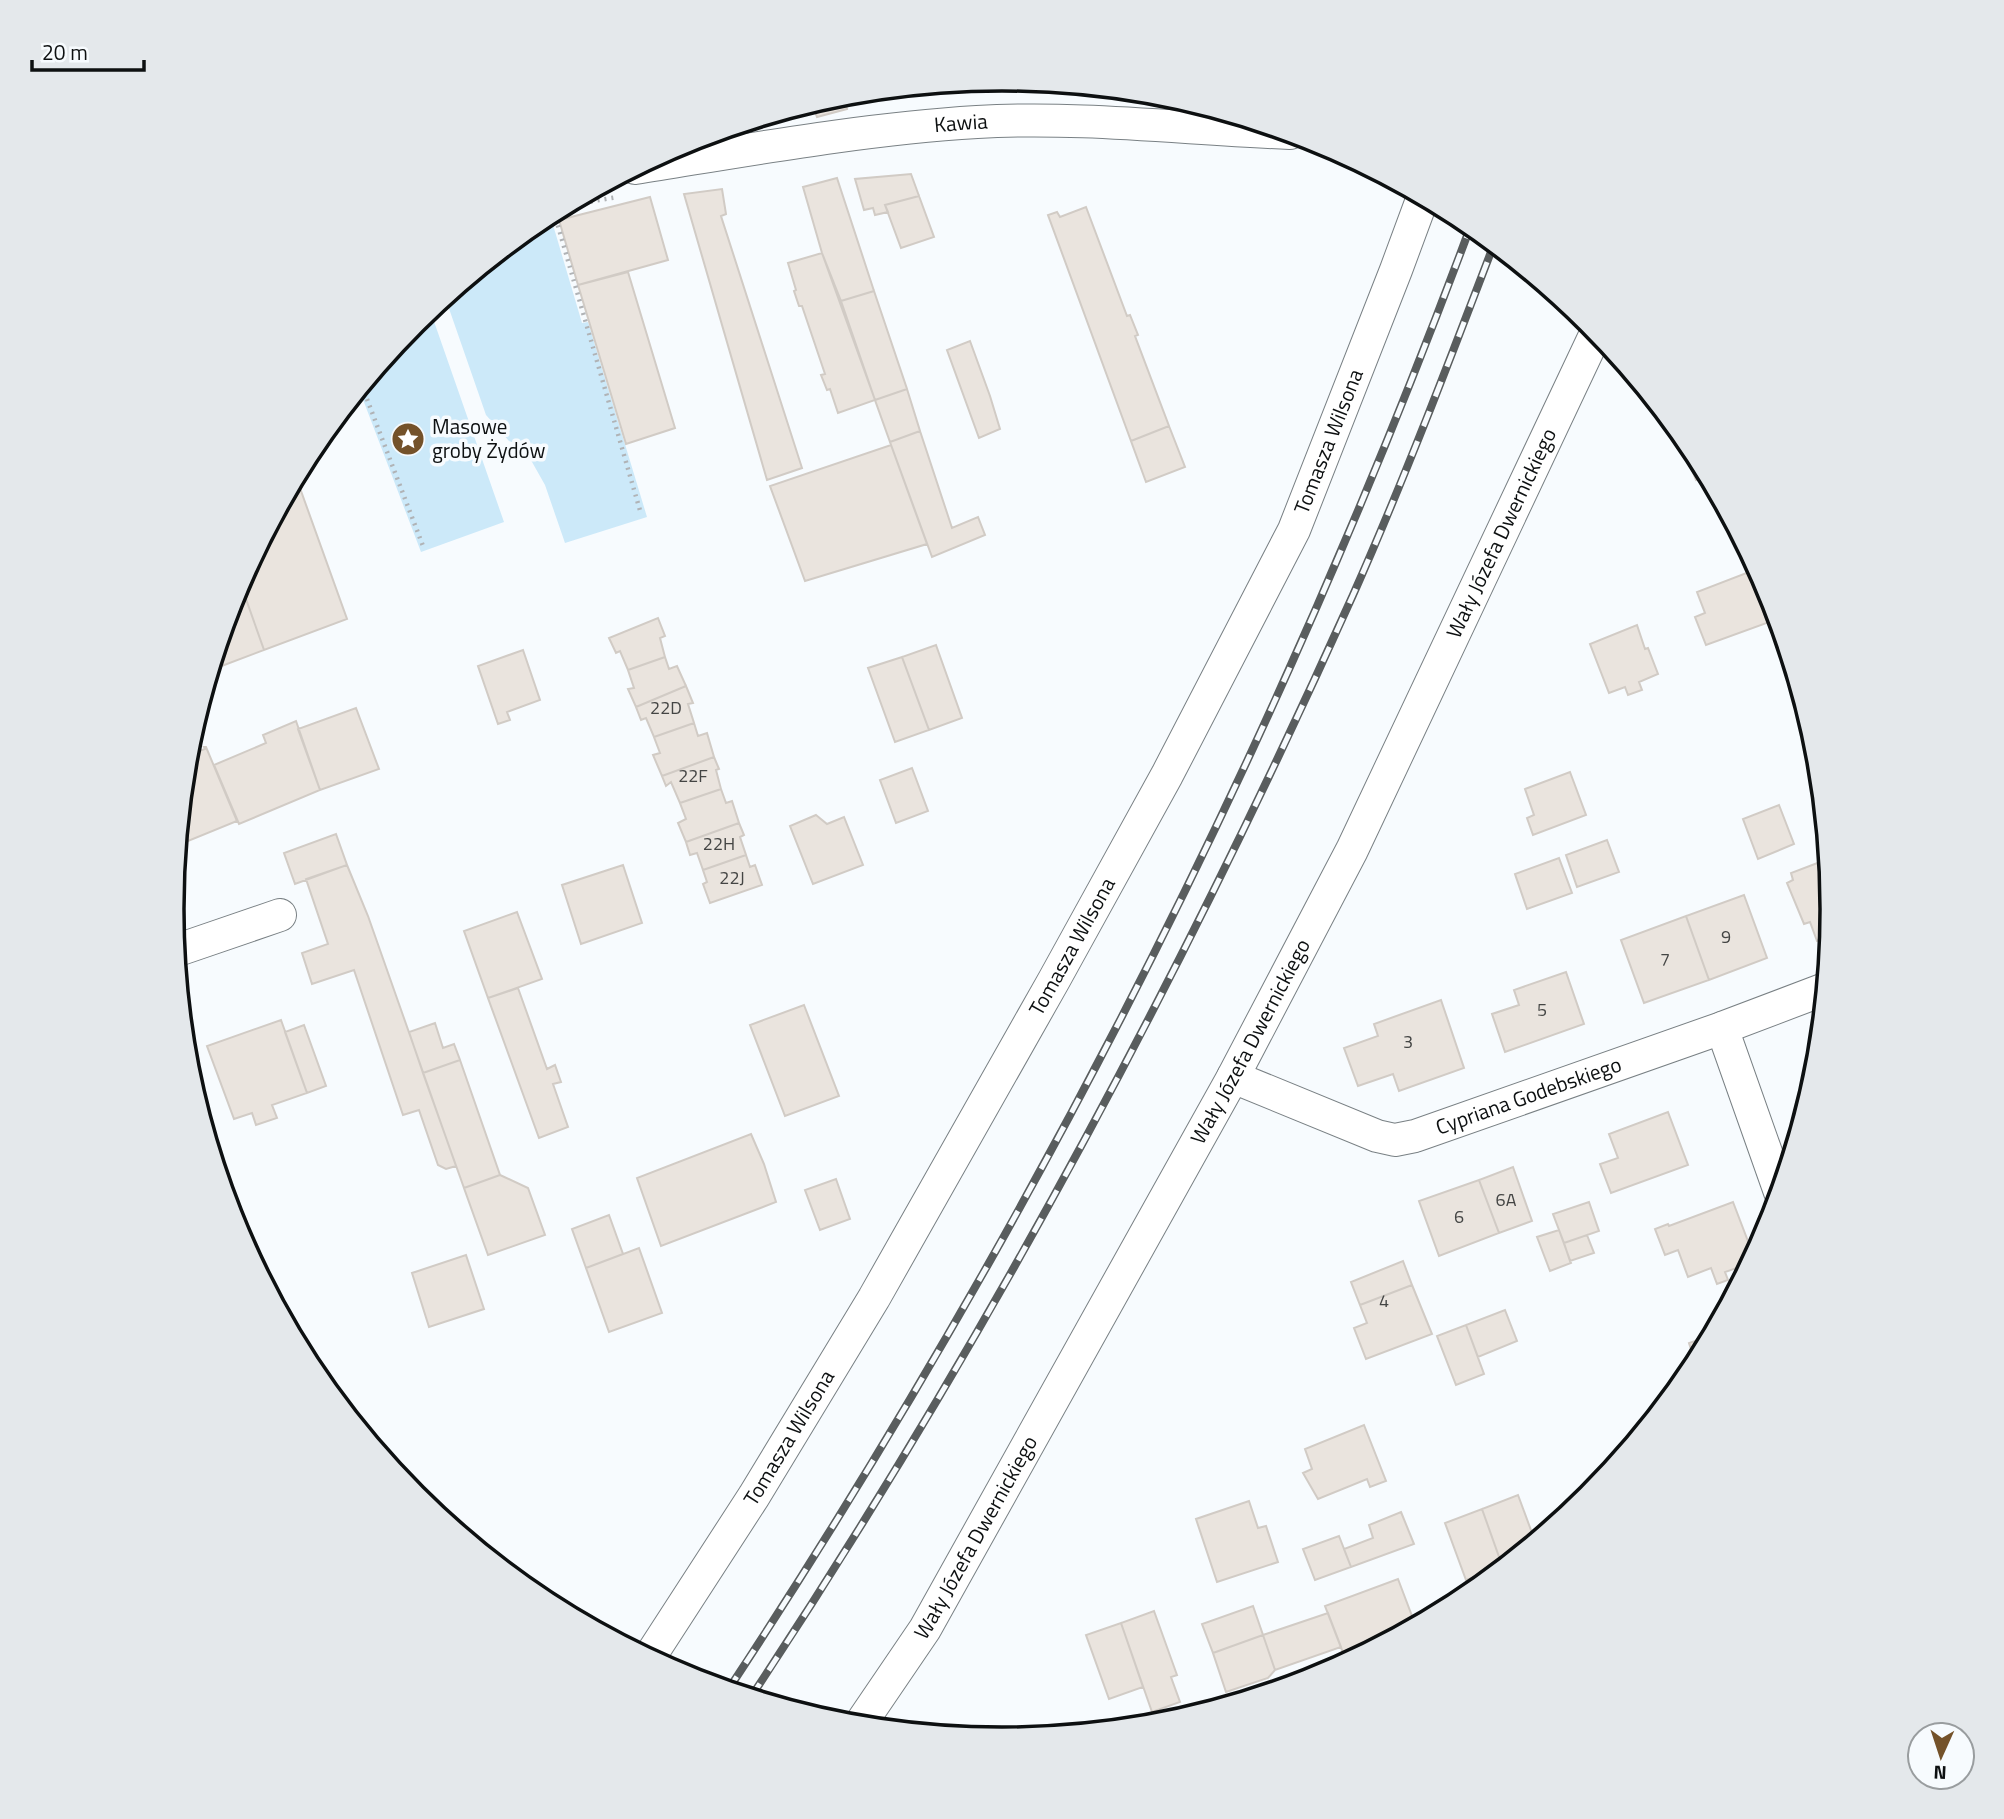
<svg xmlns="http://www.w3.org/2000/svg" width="2004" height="1819" font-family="'Titillium Web',sans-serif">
  <rect width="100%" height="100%" fill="#f7fbfe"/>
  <path fill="#e2f2fb" d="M 1002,79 L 1107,89 L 930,91 L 857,102 L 855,93 Z"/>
  <path fill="#cce9f9" d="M 551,218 L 582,323 L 588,322 L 647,517 L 565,543 L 545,485 L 523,446 L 509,441 L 486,415 L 445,297 L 539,220 Z
    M 430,310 L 504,522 L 421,552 L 359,389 L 415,322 Z"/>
  <path fill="#eae4de" stroke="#d1cbc5" stroke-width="2" d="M 843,94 L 847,109 L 817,117 L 812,103 Z
    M 911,174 L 919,196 L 885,205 L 888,212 L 875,215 L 873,208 L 864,210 L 855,179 Z
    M 837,178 L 874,291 L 841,301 L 822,253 L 803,187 Z
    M 722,189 L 726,214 L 721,216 L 802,468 L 767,480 L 684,194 Z
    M 919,196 L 934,237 L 901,248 L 885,205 Z
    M 650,197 L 668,260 L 578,285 L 559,220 Z
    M 1086,207 L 1127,316 L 1130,315 L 1138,335 L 1135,336 L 1169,426 L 1131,441 L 1048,215 L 1057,212 L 1060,217 Z
    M 822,253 L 875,400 L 838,413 L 830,389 L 827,390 L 821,375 L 825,374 L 802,306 L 799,306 L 794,291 L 796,290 L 788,263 Z
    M 628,272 L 675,428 L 626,444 L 578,285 Z
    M 874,291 L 907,389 L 875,400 L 841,301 Z
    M 970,341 L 990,396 L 1000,429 L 979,438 L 947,350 Z
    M 907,389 L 920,431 L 890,442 L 875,400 Z
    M 1169,426 L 1185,467 L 1146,482 L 1131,441 Z
    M 920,431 L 952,528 L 978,517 L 985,535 L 932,557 L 890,442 Z
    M 1683,436 L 1693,448 L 1707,475 L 1696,480 L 1679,438 Z
    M 891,445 L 927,544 L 805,581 L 770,486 Z
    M 296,477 L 347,619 L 264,650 L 240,582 Z
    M 1749,572 L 1758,596 L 1766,593 L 1775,620 L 1706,645 L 1695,617 L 1705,613 L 1697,592 Z
    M 240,582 L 264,650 L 211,670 L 235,591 Z
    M 658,618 L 665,636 L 660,638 L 665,657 L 628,670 L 620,651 L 616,653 L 609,638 Z
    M 1637,625 L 1645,649 L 1648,648 L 1658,674 L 1639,682 L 1642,690 L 1628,695 L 1625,687 L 1609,693 L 1590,644 Z
    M 936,645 L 962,718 L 929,730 L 902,657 Z
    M 523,650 L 540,700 L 507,712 L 510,720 L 498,724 L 478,666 Z
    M 665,657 L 669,669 L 677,666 L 686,686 L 636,707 L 628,689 L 634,688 L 628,670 Z
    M 902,657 L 929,730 L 895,742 L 868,668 Z
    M 686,686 L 693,703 L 688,704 L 694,723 L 654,737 L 646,718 L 641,720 L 636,707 Z
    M 356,708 L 379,769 L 320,790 L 298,729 Z
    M 296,721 L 320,790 L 239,824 L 214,765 L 266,743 L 263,735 Z
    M 694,723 L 698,736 L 707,733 L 714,757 L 662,776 L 653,755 L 660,753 L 654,737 Z
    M 204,747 L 206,747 L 237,821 L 178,845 L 181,852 L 179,852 L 177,848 L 186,756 L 205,749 Z
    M 714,757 L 719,769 L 716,770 L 721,789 L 680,803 L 671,782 L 666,786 L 662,776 Z
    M 912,768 L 928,811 L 896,823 L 880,780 Z
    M 1570,772 L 1586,815 L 1533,835 L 1527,818 L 1534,815 L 1525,789 Z
    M 721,789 L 726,803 L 732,801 L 739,823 L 686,842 L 678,823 L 686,819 L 680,803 Z
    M 1779,805 L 1794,844 L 1758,859 L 1743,819 Z
    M 816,815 L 827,824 L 844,817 L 863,865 L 813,884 L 790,826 Z
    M 739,823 L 744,835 L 740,837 L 746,855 L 703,870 L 697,853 L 690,855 L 686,842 Z
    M 336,834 L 347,865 L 295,884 L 284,853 Z
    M 1607,840 L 1619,872 L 1577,887 L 1566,855 Z
    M 746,855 L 750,867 L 755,865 L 762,885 L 710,903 L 703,884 L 707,882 L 703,870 Z
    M 1559,858 L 1572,893 L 1527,909 L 1515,874 Z
    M 1828,859 L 1833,910 L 1830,935 L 1817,941 L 1810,922 L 1804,924 L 1787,883 L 1793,880 L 1791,873 Z
    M 347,865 L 368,916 L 456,1166 L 446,1169 L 438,1165 L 419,1110 L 403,1115 L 354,970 L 312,984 L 302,953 L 328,944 L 306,879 Z
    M 623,865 L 642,923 L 581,944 L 562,885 Z
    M 1744,895 L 1767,958 L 1709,980 L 1686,916 Z
    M 172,899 L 183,928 L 173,932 L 171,909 Z
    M 517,912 L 542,979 L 488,998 L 464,931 Z
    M 1686,916 L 1709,980 L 1644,1003 L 1621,940 Z
    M 1566,972 L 1584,1024 L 1505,1052 L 1492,1014 L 1519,1005 L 1514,990 Z
    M 518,988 L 547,1069 L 555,1065 L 561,1082 L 553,1084 L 568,1127 L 539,1138 L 488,998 Z
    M 1441,1000 L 1464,1068 L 1399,1091 L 1393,1074 L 1358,1086 L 1344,1048 L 1378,1036 L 1374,1024 Z
    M 804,1005 L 839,1096 L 785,1116 L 750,1025 Z
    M 281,1020 L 307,1093 L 272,1105 L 277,1118 L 256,1125 L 252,1113 L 234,1119 L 207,1046 Z
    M 435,1023 L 443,1048 L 454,1044 L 460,1060 L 423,1073 L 409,1032 Z
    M 304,1025 L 326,1086 L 307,1093 L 285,1032 Z
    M 460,1060 L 500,1175 L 464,1188 L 423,1073 Z
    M 1668,1112 L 1688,1165 L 1611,1193 L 1600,1164 L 1618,1158 L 1609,1134 Z
    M 751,1134 L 764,1164 L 776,1202 L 661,1246 L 637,1178 Z
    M 1513,1167 L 1532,1221 L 1499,1233 L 1479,1180 Z
    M 500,1175 L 528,1188 L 545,1235 L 488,1255 L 464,1188 Z
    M 836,1179 L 850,1219 L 820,1230 L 805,1190 Z
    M 1479,1180 L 1499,1233 L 1439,1256 L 1419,1201 Z
    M 1589,1202 L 1599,1231 L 1564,1243 L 1553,1214 Z
    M 1733,1202 L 1754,1257 L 1751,1263 L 1725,1272 L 1728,1280 L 1717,1284 L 1711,1268 L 1688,1277 L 1678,1250 L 1665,1255 L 1655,1229 L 1668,1224 L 1669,1226 Z
    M 609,1215 L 623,1254 L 586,1268 L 572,1229 Z
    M 1559,1230 L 1571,1263 L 1550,1271 L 1537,1237 Z
    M 1587,1235 L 1594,1253 L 1570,1261 L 1564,1243 Z
    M 639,1248 L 662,1313 L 609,1332 L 586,1268 Z
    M 466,1255 L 484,1309 L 429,1327 L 412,1273 Z
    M 1403,1261 L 1412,1285 L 1360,1305 L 1351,1282 Z
    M 1412,1285 L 1432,1334 L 1366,1359 L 1354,1328 L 1367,1323 L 1360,1305 Z
    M 1505,1310 L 1517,1341 L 1478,1357 L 1466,1325 Z
    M 1466,1325 L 1484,1374 L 1456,1385 L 1437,1336 Z
    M 1712,1335 L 1696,1364 L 1689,1343 Z
    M 1364,1425 L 1386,1481 L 1370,1487 L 1367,1479 L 1318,1499 L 1303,1473 L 1312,1469 L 1305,1449 Z
    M 1518,1495 L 1535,1541 L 1503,1568 L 1482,1509 Z
    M 1249,1501 L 1258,1528 L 1266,1526 L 1278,1562 L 1217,1582 L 1196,1519 Z
    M 1482,1509 L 1503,1568 L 1482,1577 L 1481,1575 L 1466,1580 L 1445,1523 Z
    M 1401,1512 L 1414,1544 L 1351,1567 L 1344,1549 L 1373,1538 L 1369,1525 Z
    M 1339,1536 L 1351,1567 L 1315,1580 L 1303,1549 Z
    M 1398,1579 L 1415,1624 L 1406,1627 L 1407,1631 L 1347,1663 L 1325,1606 Z
    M 1253,1606 L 1263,1635 L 1213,1653 L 1202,1624 Z
    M 1154,1611 L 1177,1675 L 1171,1677 L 1180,1702 L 1152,1712 L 1121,1623 Z
    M 1328,1613 L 1341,1647 L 1275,1670 L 1263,1635 Z
    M 1121,1623 L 1143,1687 L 1109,1699 L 1086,1635 Z
    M 1263,1635 L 1275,1670 L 1268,1678 L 1226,1692 L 1213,1653 Z"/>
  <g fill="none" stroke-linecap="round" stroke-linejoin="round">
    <defs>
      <g id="street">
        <path id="s1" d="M 635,168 C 748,150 862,129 977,122 C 1081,116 1186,129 1290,133"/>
        <path d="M 175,951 L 280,915"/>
        <path d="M 1722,1028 L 1780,1192"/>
        <path id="s2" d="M 1233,1077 L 1377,1136 L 1395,1140 L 1415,1136 L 1722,1028 L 1825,989"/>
        <path id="s3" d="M 649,1658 L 754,1496 L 874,1298 L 1054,980 L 1167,775 L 1294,530 L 1396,270 L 1423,197"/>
        <path id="s4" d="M 859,1726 L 925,1629 L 1233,1077 L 1352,850 L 1597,331"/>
      </g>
    </defs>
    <use href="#street" stroke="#798084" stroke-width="34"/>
    <path stroke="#b0b3b6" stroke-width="4.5" stroke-dasharray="2 5" stroke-linecap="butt" d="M 563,206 L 618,197
      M 554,212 L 641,514
      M 362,386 L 423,546"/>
    <use href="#street" stroke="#fff" stroke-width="32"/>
    <defs>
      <path id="rail" d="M 728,1690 C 1031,1230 1279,742 1471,225
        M 751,1697 C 983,1347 1181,978 1353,595 C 1404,480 1449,362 1494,244"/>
    </defs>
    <use href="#rail" stroke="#595d5e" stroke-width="8"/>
    <use href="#rail" stroke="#f7fbfe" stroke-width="5" stroke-dasharray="16" stroke-linecap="butt"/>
  </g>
  <defs>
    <symbol id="sight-disc" viewBox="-11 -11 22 22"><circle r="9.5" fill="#74522a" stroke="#f7fbfe"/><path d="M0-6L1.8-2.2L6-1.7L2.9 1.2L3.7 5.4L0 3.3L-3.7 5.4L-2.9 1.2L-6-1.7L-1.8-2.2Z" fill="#fff"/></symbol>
  </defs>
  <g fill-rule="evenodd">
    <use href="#sight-disc" x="389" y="420" width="38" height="38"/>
  </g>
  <g text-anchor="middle" stroke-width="7" stroke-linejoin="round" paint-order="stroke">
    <g font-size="18" fill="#444544">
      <text x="666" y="714">22D</text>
      <text x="693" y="782">22F</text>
      <text x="719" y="850">22H</text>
      <text x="732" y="884">22J</text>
      <text x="1726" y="943">9</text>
      <text x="1665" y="966">7</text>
      <text x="1542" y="1016">5</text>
      <text x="1408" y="1048">3</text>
      <text x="1506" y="1206">6A</text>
      <text x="1459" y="1223">6</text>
      <text x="1384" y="1307">4</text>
    </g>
    <g font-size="21" fill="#0d1011" stroke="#f7fbfe">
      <text dy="7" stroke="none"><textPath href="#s1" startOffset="329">Kawia</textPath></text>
      <text dy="7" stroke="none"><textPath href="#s3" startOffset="1395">Tomasza Wilsona</textPath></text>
      <text dy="7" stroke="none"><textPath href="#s4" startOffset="1356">Wały Józefa Dwernickiego</textPath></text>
      <text dy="7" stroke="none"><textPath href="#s3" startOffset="828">Tomasza Wilsona</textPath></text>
      <text dy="7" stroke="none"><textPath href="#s4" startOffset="789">Wały Józefa Dwernickiego</textPath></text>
      <text dy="7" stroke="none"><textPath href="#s2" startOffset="315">Cypriana Godebskiego</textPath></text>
      <text dy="7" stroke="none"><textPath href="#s3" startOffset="261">Tomasza Wilsona</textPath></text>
      <text dy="7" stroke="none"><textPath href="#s4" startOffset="222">Wały Józefa Dwernickiego</textPath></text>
    </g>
    <g font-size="21" fill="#0d1011" stroke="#f7fbfe" text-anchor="start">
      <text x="432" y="434">Masowe<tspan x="432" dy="24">groby Żydów</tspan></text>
    </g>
  </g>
  <path d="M0 0H2004V1819H0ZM184 909a818 818 0 1 1 1636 0a818 818 0 1 1-1636 0Z" fill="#e4e8eb" fill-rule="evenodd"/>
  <path fill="none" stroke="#0d1011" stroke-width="3.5" d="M184 909a818 818 0 1 1 1636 0a818 818 0 1 1-1636 0Z"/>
  <g transform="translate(1941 1756) rotate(183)"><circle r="33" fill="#f7fbfe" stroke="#999d9f" stroke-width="2"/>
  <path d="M0-5L12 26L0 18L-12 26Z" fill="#74522a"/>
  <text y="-10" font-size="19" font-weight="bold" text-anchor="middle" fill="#0d1011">N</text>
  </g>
  <path d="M32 60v10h112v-10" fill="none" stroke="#0d1011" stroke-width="3.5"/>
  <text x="42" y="60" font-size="21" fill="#0d1011" stroke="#f7fbfe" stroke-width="5" paint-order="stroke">20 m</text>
</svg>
